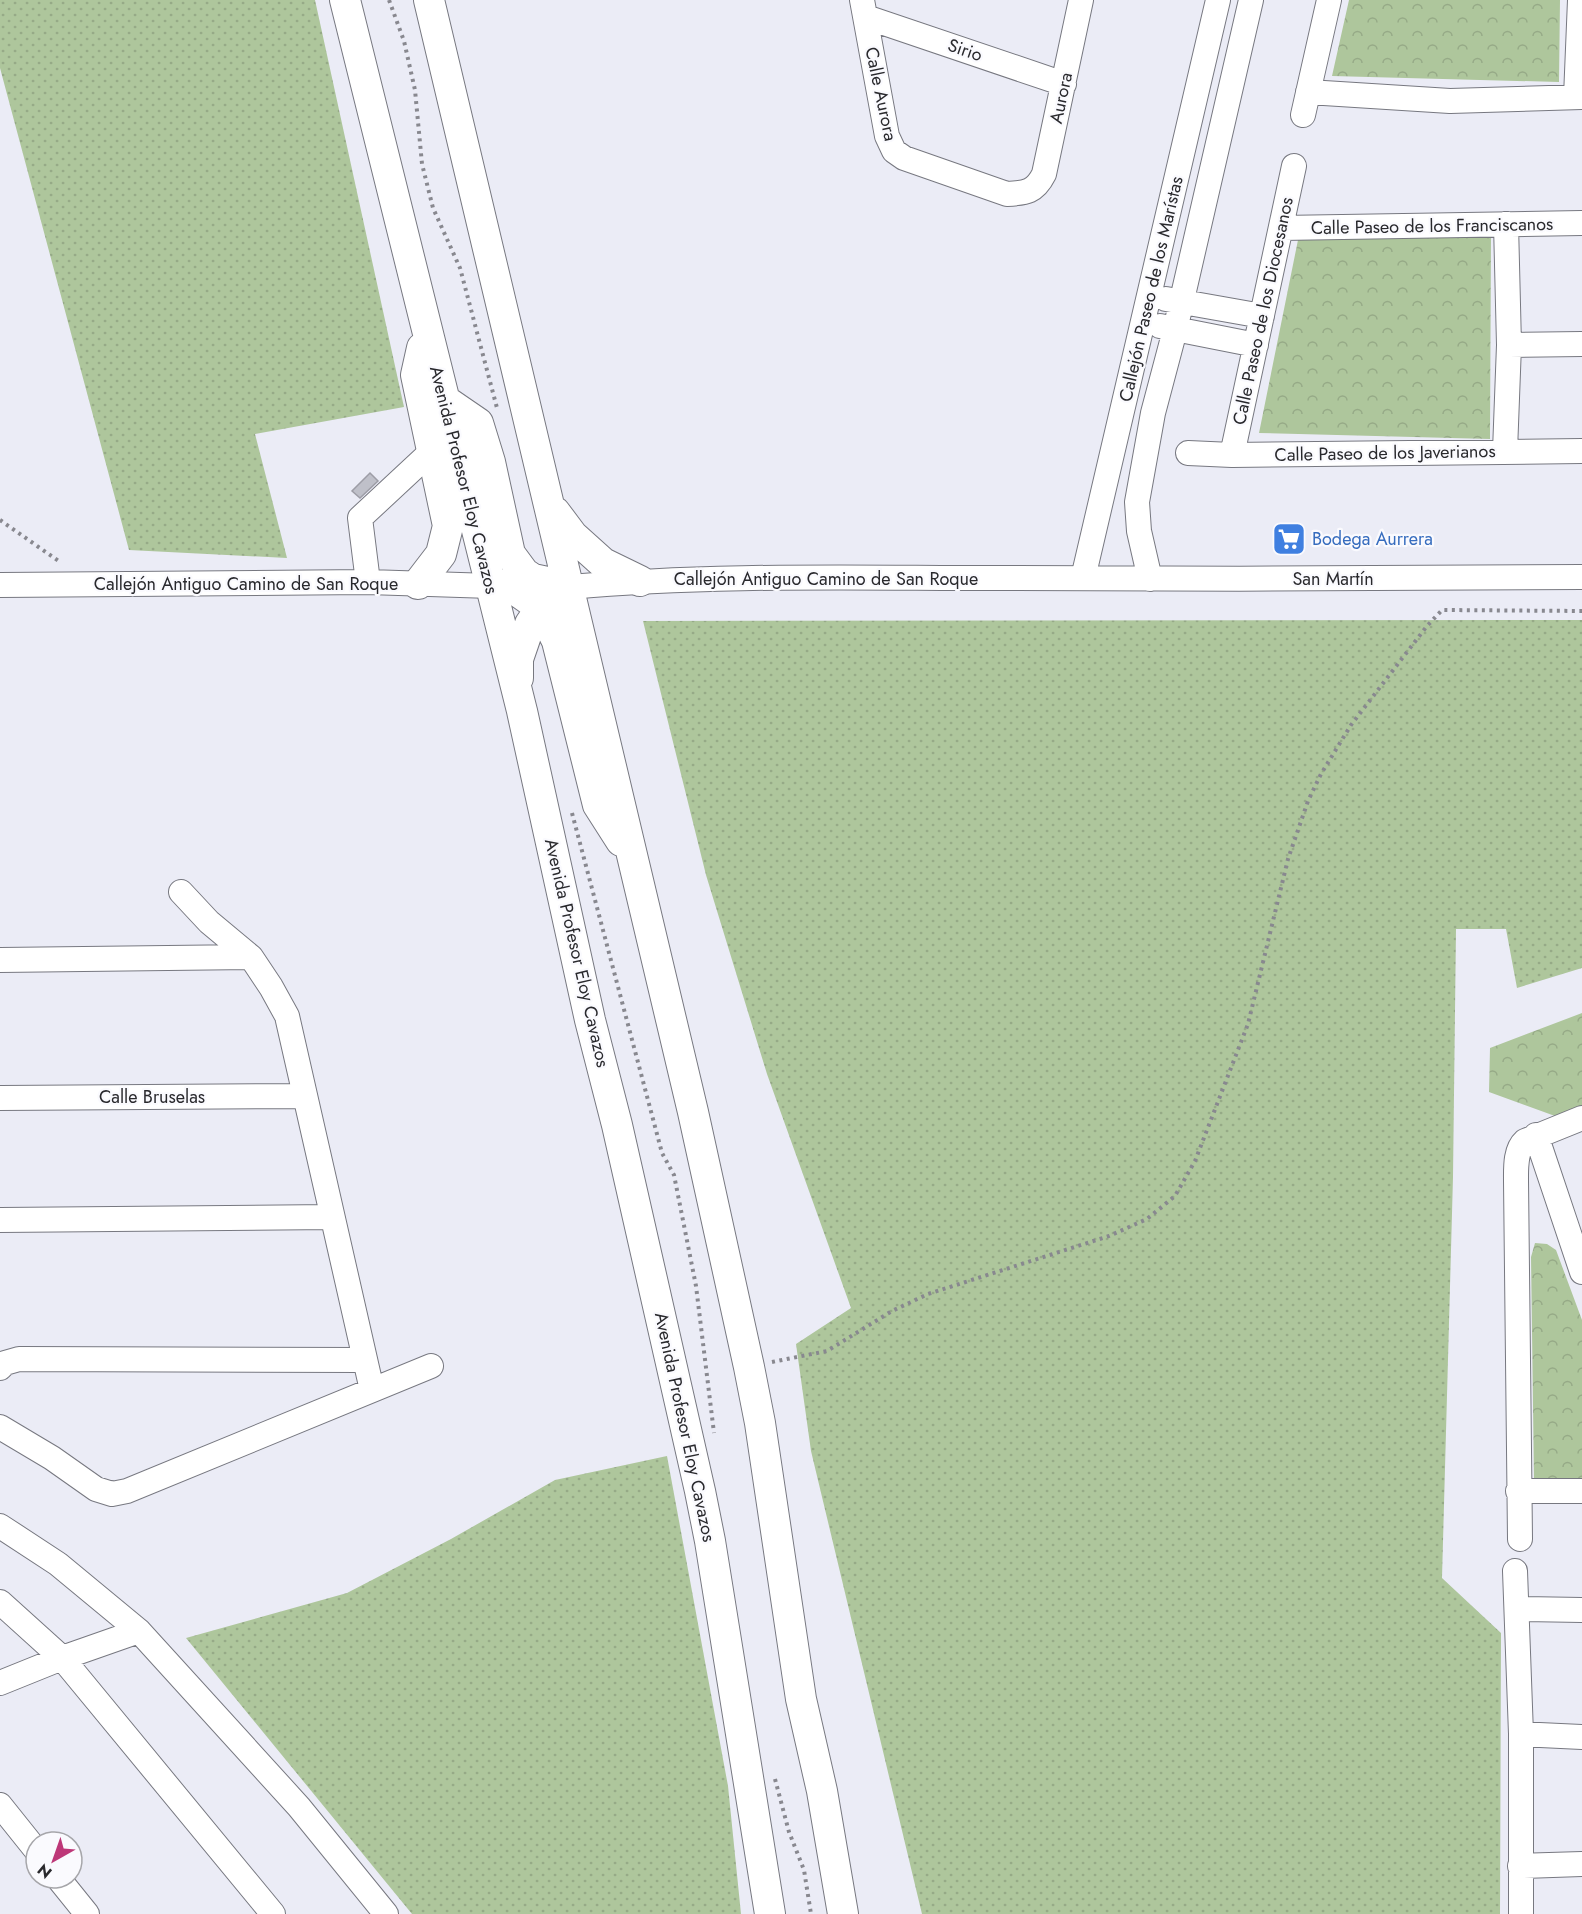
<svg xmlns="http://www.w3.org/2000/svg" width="1582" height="1914" font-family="Jost,sans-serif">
  <defs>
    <pattern id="grass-dots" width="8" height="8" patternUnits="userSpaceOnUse" patternTransform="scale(1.5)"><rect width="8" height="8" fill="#aec69c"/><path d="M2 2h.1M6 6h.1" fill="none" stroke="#96aa87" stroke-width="1.8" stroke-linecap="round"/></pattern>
    <pattern id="park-crowns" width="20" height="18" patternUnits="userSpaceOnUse" patternTransform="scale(1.5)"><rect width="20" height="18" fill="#aec69c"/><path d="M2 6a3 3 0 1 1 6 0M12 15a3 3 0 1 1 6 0" fill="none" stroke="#96aa87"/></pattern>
  </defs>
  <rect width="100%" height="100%" fill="#ebecf6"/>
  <path fill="url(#grass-dots)" d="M 0,0 L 315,0 L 404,407 L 255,434 L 287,558 L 129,550 L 0,68 Z
    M 1582,620 L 1582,968 L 1517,988 L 1506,929 L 1456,929 L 1453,1177 L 1442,1578 L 1501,1633 L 1500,1914 L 922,1914 L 811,1451 L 796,1344 L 851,1308 L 767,1074 L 706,875 L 643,621 Z
    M 667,1456 L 728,1786 L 741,1914 L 412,1914 L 186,1638 L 347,1593 L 451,1539 L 555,1480 Z"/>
  <path fill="url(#park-crowns)" d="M 1349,0 L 1560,0 L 1559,82 L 1332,76 Z
    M 1299,235 L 1491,236 L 1490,439 L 1259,433 Z
    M 1582,1013 L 1582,1106 L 1555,1116 L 1489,1092 L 1490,1048 Z
    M 1535,1243 L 1547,1244 L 1556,1250 L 1582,1320 L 1582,1479 L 1534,1480 L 1531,1257 Z"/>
  <path fill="#bfc0c9" stroke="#9d9da6" stroke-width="1.5" d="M 370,473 L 378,481 L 360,498 L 352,491 Z"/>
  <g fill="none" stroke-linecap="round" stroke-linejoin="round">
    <defs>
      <path id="minor" d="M 862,0 L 887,136 L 894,151 L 904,158 L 1007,194 C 1026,193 1035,192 1044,174 L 1081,0
        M 866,17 L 1064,84
        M 1308,92 L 1450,101 L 1582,97
        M 1576,97 L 1580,0
        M 1303,115 L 1329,0
        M 1281,228 L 1582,223
        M 1166,299 L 1262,316
        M 1160,326 L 1256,345
        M 1509,345 L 1582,344
        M 1505,451 L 1509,345 L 1506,224
        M 1188,453 L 1232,455 L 1582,451
        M 1232,455 L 1294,166
        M 1083,578 L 1218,0
        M 1150,579 L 1139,531 L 1137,502 L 1153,413 L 1175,330 L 1251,0
        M 368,582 L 360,518 L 432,451
        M 0,585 L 368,582 L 491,586
        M 570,587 C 711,574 855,578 997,578 C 1192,579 1387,579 1582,577
        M 181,892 L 209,922 L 251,957 L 271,987 L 287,1016 L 372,1390
        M 0,960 L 251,957
        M 0,1098 L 305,1096
        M 1536,1135 L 1582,1272
        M 0,1220 L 332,1217
        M 0,1368 L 5,1363 L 19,1359 L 365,1360
        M 0,1427 L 52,1458 L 96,1489 L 112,1494 L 127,1491 L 431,1366
        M 1518,1491 L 1582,1491
        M 0,1526 L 58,1564 L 139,1631 L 299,1807 L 386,1914
        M 1520,1539 L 1516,1181 C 1516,1168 1515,1150 1525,1141 L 1582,1118
        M 1515,1571 L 1521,1734 L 1521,1914
        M 0,1602 L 62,1658 L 273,1914
        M 1517,1609 L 1582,1610
        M 0,1683 L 62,1658 L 139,1631
        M 1521,1734 L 1582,1737
        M 0,1805 L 36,1850
        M 1520,1866 L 1582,1864
        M 58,1878 L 87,1914"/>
      <path id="major" d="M 345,0 L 522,711 L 590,1020 L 617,1125 L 700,1491 L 710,1541 L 770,1914
        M 429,0 L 693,1112 L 749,1367 L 760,1423 L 801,1699 L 822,1791 L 843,1914
        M 443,399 L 478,423 L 490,462 L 510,554 L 524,573 L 533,579 L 570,587
        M 555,512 L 573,536 L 603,563 L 640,581
        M 418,584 L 441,554 L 448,526 L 416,375 L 422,348
        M 491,586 L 507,584 L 541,608 L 557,641 L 598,805 L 621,841
        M 518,678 L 518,659 L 530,624 L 541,608 L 553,599"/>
    </defs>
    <use href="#minor" stroke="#777880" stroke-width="26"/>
    <use href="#major" stroke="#777880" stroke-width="32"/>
    <path stroke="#88888f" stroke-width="4" stroke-dasharray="3 4.5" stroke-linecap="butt" d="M 389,0 L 404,41 L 415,90 L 422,164 L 433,208 L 460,268 L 497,408
      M 0,520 L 60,562
      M 572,813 L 662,1153 L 674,1175 L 696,1286 L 714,1433
      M 772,1362 L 827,1351 L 892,1311 L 928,1294 L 1109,1236 L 1147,1219 L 1175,1196 L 1195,1161 L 1248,1024 L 1288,859 L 1308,801 L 1321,774 L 1351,725 L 1427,626 L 1442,610 L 1582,611
      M 775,1779 L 789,1832 L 804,1870 L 811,1914"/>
    <use href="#minor" stroke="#fff" stroke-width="24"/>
    <use href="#major" stroke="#fff" stroke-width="30"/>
  </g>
  <defs>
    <symbol id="supermarket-square" viewBox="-11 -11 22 22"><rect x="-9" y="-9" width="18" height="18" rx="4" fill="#3f7fe0" stroke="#fafafe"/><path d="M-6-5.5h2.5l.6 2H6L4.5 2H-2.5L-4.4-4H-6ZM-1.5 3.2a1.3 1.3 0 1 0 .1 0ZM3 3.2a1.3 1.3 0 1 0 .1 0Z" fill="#fff"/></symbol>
  </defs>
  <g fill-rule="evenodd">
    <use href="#supermarket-square" x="1270" y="520" width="38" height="38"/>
  </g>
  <g text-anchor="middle" stroke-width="4.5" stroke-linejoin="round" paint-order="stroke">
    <g font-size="18" fill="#29292d" stroke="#fafafe">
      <text transform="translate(965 50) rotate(19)" y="6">Sirio</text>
      <text transform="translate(881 94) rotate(78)" y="6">Calle Aurora</text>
      <text transform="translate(1061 98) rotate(-78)" y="6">Aurora</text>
      <text transform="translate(1432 226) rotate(-1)" y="6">Calle Paseo de los Franciscanos</text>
      <text transform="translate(1151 289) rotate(-77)" y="6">Callejón Paseo de los Marístas</text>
      <text transform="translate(1263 311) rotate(-78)" y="6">Calle Paseo de los Diocesanos</text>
      <text transform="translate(1385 453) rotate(-1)" y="6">Calle Paseo de los Javerianos</text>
      <text transform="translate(464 480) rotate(76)" y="6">Avenida Profesor Eloy Cavazos</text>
      <text x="826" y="585">Callejón Antiguo Camino de San Roque</text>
      <text x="1333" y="585">San Martín</text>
      <text x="246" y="590">Callejón Antiguo Camino de San Roque</text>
      <text transform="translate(577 953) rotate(77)" y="6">Avenida Profesor Eloy Cavazos</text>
      <text x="152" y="1103">Calle Bruselas</text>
      <text transform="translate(685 1427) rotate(78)" y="6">Avenida Profesor Eloy Cavazos</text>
    </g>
    <g font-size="18" fill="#366cbe" stroke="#fafafe" text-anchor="start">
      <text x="1312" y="545">Bodega Aurrera</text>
    </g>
  </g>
  <g transform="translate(54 1860) rotate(220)"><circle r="28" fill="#fafafe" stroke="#a6a6aa" stroke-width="1.5"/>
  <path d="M0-4.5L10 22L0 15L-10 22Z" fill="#bd3778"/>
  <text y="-9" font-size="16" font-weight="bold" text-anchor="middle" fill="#29292d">N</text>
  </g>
</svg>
